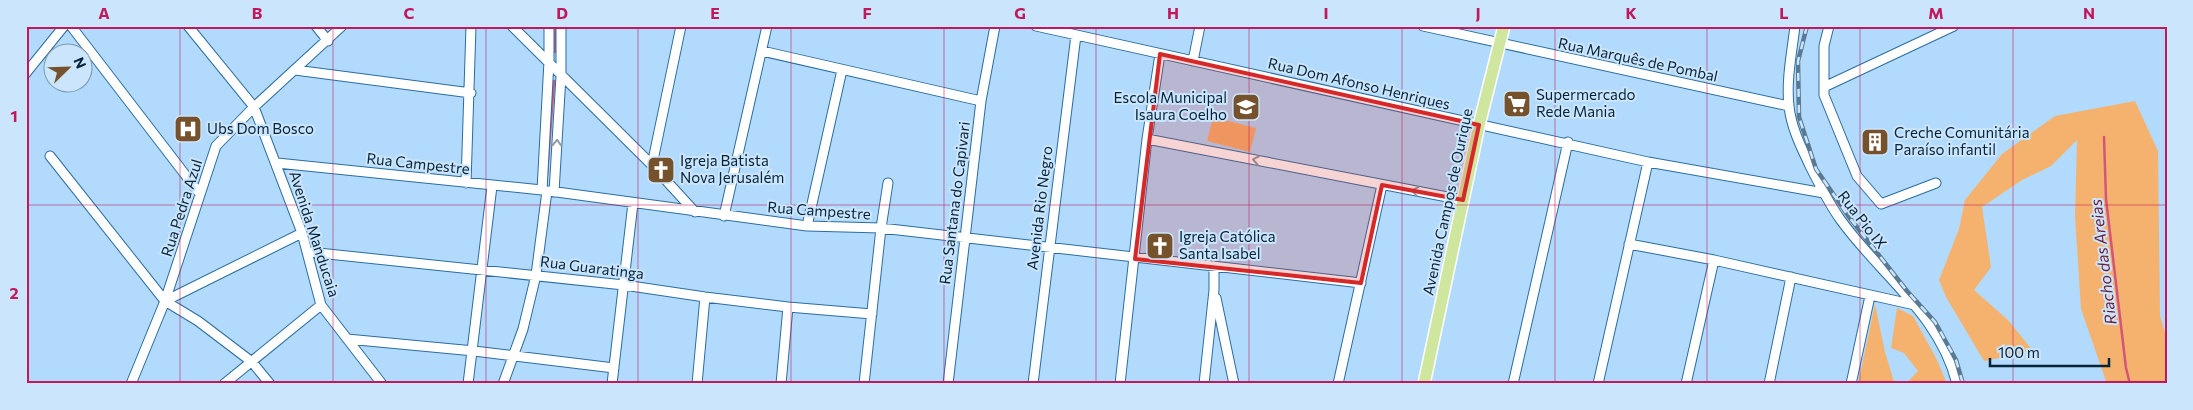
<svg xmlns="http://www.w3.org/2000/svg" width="2193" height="410" font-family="Commissioner,sans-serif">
  <rect width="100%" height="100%" fill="#b2dafc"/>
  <path fill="#f5b26e" d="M 2135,101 L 2158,151 L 2160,316 L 2167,339 L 2167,384 L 2107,384 L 2081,309 L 2075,216 L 2077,140 L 2051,166 L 2022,180 L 1982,207 L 1991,267 L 1974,290 L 2008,320 L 2033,351 L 1984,361 L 1946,297 L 1939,280 L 1959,229 L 1965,200 L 2002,154 L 2055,116 Z
    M 1213,117 L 1256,128 L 1250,152 L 1207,141 Z
    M 1875,304 L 1885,352 L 1894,382 L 1901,384 L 1858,384 Z
    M 1897,308 L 1913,316 L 1937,360 L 1947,384 L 1906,384 L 1918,371 L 1904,353 L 1891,348 Z"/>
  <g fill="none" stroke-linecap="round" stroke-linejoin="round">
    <path stroke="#d4557a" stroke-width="2.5" d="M 555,52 L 555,26
      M 2104,137 L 2106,199 L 2126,368 L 2130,384
      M 547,175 L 554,81"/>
    <defs>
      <path id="minor" d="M 71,26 L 200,194
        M 188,26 L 254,107 L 302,233 L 321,305 L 382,384
        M 316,26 L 328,41
        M 512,26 L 652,165 L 695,212
        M 1036,26 L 1648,162 L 1824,193
        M 1423,26 L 1789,106
        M 1795,26 C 1792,52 1786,80 1789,106 C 1791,127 1801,147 1810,166 C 1819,184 1828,202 1840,219 C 1879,274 1940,314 1957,384
        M 1829,26 L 1824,46 L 1824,95 L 1857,176 L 1881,204 L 1936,183
        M 762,51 L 981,101
        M 1193,61 L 1200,26
        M 295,70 L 471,93
        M 26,73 L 64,26
        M 1824,87 L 1954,26
        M 1147,139 L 1463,200
        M 50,156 L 165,301 L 198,321 L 252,362 L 270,384
        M 277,163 L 542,190 L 807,226 L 881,228 L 1361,283
        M 652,165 L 681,26
        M 466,183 L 471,26
        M 542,190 L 549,61 L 549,26
        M 554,192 L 561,76 L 561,26
        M 724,216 L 767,26
        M 807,226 L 842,70
        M 1629,244 L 1714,260 L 1915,305
        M 309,252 L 624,285 L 705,297 L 788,307 L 872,314
        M 1216,298 L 1234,384
        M 165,301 L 302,233
        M 347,339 L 474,351 L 614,368
        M 131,384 L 165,301 L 216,146 L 254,107 L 342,26
        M 224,384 L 321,305
        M 468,384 L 492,186
        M 503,384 L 523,329 L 536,275 L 547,191
        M 612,384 L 633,203
        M 697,384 L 705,297
        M 781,384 L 788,307
        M 864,384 L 881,228 L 888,183
        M 948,384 L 981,101 L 995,26
        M 1033,384 L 1076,35
        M 1120,384 L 1147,139 L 1160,54
        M 1204,384 L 1214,290 L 1214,266
        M 1338,384 L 1382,185
        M 1513,384 L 1568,142
        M 1598,384 L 1648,162
        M 1686,384 L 1714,260
        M 1769,384 L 1791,277
        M 1851,384 L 1870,296"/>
      <path id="major" d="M 1424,384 L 1479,125 L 1504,26"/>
    </defs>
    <use href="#minor" stroke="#2b6da0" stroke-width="11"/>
    <use href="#major" stroke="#fff" stroke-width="14"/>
    <use href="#minor" stroke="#fff" stroke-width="9"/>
    <use href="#major" stroke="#cee69d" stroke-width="11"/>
    <defs>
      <path id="rail" d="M 1807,26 L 1798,61 L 1799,117 L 1816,169 L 1849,217 L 1907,291 L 1935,322 L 1956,360 L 1963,384"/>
    </defs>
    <use href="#rail" stroke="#587a95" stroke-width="4.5"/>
    <use href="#rail" stroke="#cbe5fc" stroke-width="2.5" stroke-dasharray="8" stroke-linecap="butt"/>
  </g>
  <defs><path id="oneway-chevron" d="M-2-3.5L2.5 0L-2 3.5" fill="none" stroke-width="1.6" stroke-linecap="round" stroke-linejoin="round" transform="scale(1.25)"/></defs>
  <g stroke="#8f9ca5">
    <use href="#oneway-chevron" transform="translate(557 143) rotate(-87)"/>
    <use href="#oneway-chevron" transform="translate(1256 160) rotate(-169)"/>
    <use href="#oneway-chevron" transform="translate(1415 191) rotate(-169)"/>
  </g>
  <path fill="#d62828" fill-opacity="0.2" stroke="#d62828" stroke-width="4" stroke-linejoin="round" d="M 1160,54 L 1479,125 L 1463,200 L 1382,185 L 1361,283 L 1135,259 Z"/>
  <path fill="none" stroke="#c2185b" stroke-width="1" stroke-opacity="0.55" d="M 180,26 L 180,384M 333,26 L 333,384M 486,26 L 486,384M 638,26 L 638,384M 791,26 L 791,384M 944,26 L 944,384M 1096,26 L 1096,384M 1249,26 L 1249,384M 1402,26 L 1402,384M 1555,26 L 1555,384M 1707,26 L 1707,384M 1860,26 L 1860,384M 2013,26 L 2013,384M 26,205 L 2167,205"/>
  <defs>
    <symbol id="supermarket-square" viewBox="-11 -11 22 22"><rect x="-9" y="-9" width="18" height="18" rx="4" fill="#76522c" stroke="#cbe5fc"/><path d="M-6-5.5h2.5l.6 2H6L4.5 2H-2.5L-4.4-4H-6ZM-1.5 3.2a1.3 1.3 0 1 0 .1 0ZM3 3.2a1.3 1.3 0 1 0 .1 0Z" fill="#fff"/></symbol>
    <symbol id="school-square" viewBox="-11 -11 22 22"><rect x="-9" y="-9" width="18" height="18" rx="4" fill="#76522c" stroke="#cbe5fc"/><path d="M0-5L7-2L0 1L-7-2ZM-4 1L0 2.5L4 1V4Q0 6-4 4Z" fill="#fff"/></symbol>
    <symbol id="hospital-square" viewBox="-11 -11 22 22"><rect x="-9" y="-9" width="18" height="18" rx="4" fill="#76522c" stroke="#cbe5fc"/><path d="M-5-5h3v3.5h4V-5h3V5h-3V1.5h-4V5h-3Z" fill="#fff"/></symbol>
    <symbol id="building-square" viewBox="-11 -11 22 22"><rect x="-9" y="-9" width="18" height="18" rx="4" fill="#76522c" stroke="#cbe5fc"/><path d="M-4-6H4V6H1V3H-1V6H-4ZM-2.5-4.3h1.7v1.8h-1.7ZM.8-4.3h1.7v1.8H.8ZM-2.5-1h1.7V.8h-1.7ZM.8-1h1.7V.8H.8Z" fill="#fff"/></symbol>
    <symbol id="church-square" viewBox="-11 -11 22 22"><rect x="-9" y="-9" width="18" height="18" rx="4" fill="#76522c" stroke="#cbe5fc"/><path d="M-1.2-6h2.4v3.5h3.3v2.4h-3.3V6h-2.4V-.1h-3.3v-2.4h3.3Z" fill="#fff"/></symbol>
  </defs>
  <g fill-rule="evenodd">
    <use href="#supermarket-square" x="1501" y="88" width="32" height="32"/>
    <use href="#school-square" x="1230" y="91" width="32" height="32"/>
    <use href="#hospital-square" x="172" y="113" width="32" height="32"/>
    <use href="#building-square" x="1859" y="126" width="32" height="32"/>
    <use href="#church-square" x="645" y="154" width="32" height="32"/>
    <use href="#church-square" x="1144" y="230" width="32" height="32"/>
  </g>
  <g text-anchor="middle" stroke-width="4" stroke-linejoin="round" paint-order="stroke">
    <g font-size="15" fill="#072338" stroke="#cbe5fc">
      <text transform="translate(1638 60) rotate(12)" y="5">Rua Marquês de Pombal</text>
      <text transform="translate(1359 84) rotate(13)" y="5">Rua Dom Afonso Henriques</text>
      <text transform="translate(418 164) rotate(6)" y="5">Rua Campestre</text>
      <text transform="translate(1448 202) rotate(-78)" y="5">Avenida Campos de Ourique</text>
      <text transform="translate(955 203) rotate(-83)" y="5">Rua Santana do Capivari</text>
      <text transform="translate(182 208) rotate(-72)" y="5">Rua Pedra Azul</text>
      <text transform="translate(1040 208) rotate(-83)" y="5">Avenida Rio Negro</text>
      <text transform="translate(819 211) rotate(4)" y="5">Rua Campestre</text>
      <text transform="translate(1862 220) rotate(52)" y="5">Rua Pio IX</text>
      <text transform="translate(314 234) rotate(72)" y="5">Avenida Manducaia</text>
      <text transform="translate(592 268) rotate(7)" y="5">Rua Guaratinga</text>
    </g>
    <g font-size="15" fill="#072338" stroke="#cbe5fc" text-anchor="start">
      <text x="1536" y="100">Supermercado<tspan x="1536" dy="17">Rede Mania</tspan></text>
      <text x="1227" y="103" text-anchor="end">Escola Municipal<tspan x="1227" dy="17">Isaura Coelho</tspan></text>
      <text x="207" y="134">Ubs Dom Bosco</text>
      <text x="1894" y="138">Creche Comunitária<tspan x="1894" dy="17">Paraíso infantil</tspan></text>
      <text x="680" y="166">Igreja Batista<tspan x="680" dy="17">Nova Jerusalém</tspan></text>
      <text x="1179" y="242">Igreja Católica<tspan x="1179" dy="17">Santa Isabel</tspan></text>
    </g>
    <g font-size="16" font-style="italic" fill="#6f1e38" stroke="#cbe5fc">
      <text transform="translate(2103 262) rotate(-97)" y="6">Riacho das Areias</text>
    </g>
  </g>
  <rect width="2193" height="410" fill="none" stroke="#cbe5fc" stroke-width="55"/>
  <g transform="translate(68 68) rotate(67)"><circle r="24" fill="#cbe5fc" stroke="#7d97ae"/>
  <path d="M0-4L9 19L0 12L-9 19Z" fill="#76522c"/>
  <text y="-8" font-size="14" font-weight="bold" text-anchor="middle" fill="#072338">N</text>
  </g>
  <path d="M1990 358v8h119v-8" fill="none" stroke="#072338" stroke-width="2.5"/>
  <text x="1998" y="358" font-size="15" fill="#072338" stroke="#cbe5fc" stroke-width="4" paint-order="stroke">100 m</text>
  <rect x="28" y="28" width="2138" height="354" fill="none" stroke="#c2185b" stroke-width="2"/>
  <g font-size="16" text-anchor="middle" font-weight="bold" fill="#c2185b">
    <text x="104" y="19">A</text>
    <text x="257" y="19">B</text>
    <text x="409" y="19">C</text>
    <text x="562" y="19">D</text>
    <text x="715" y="19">E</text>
    <text x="867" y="19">F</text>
    <text x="1020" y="19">G</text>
    <text x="1173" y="19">H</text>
    <text x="1326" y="19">I</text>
    <text x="1478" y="19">J</text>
    <text x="1631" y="19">K</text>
    <text x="1784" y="19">L</text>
    <text x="1936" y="19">M</text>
    <text x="2089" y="19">N</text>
    <text x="14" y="122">1</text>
    <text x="14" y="299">2</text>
  </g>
</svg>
